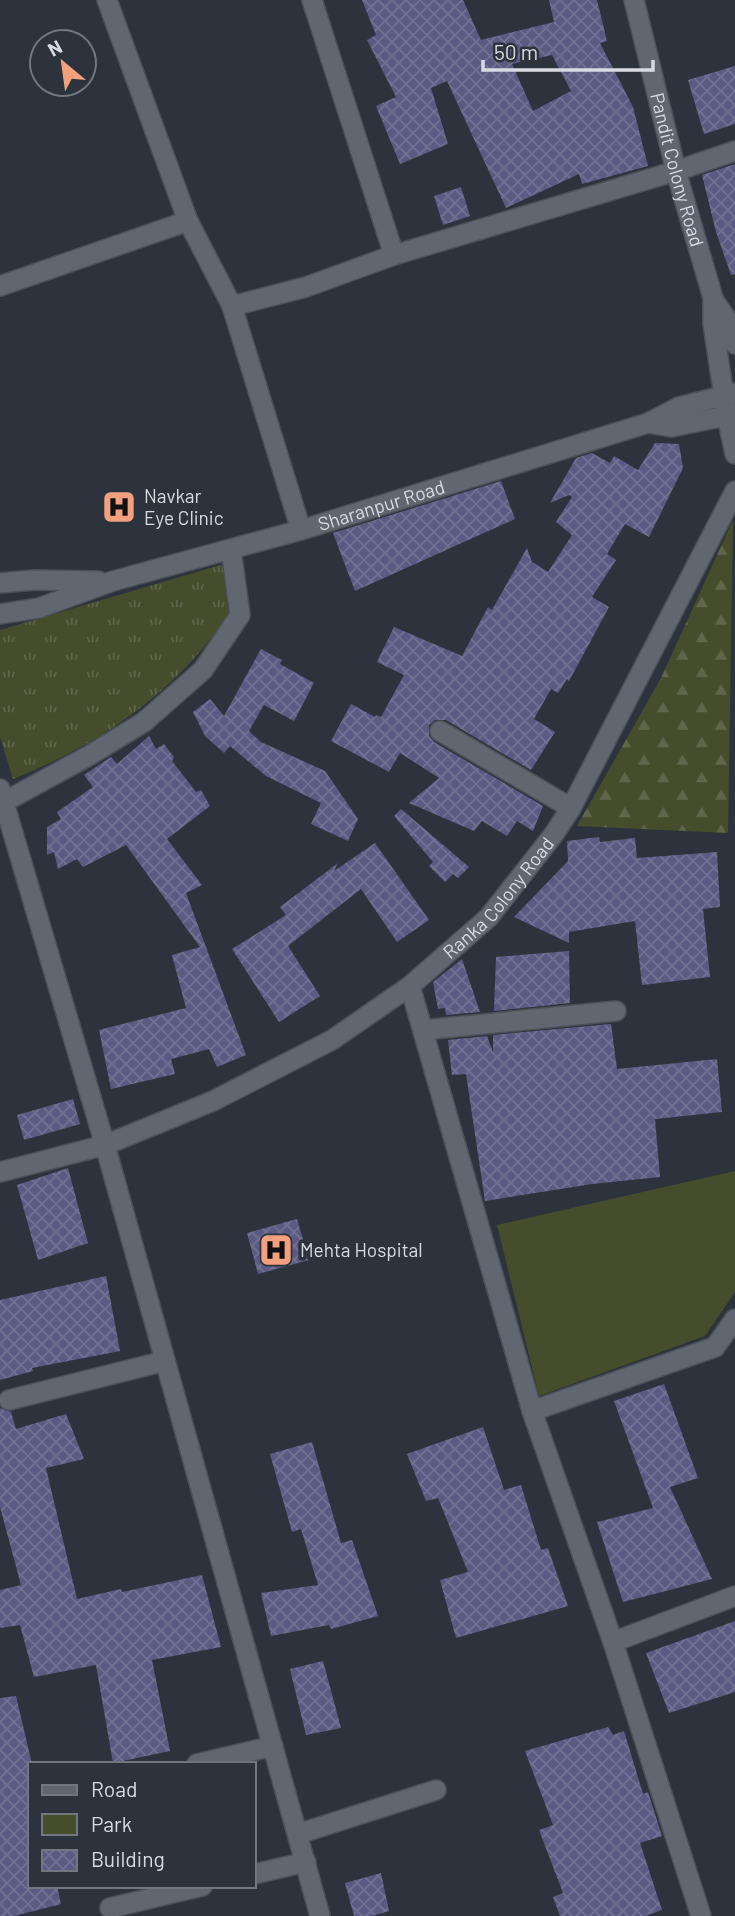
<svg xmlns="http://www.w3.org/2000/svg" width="735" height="1916" font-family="Barlow,sans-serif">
  <defs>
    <pattern id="grass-tufts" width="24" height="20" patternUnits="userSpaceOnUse" patternTransform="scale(1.75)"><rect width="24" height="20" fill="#454d2d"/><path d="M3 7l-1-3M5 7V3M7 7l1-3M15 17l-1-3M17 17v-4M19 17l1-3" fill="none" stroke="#5f664b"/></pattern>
    <pattern id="forest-firs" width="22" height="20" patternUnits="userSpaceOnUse" patternTransform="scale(1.75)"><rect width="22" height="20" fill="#454d2d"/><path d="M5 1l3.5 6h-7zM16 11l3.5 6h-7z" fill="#5f664b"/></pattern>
    <pattern id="building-cross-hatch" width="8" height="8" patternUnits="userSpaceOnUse" patternTransform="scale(1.75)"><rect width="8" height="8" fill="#5a5a83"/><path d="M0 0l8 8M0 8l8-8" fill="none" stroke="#717194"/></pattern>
  </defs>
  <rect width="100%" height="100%" fill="#2d333c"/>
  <path fill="url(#grass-tufts)" d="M 224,564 L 231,610 C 180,690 99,745 13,779 L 0,737 L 0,630 Z"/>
  <path fill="url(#forest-firs)" d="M 733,520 L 728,833 L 577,826 L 661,678 Z"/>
  <path fill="#454d2d" d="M 735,1171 L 735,1292 L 705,1336 L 539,1396 L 497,1225 Z"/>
  <path fill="url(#building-cross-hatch)" fill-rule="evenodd" d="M 362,0 L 463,0 L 481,40 L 554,22 L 549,0 L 597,0 L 607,41 L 600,43 L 633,107 L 648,166 L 582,184 L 579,174 L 506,208 L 447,81 L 431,88 L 448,144 L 400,164 L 376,106 L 396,97 L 367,40 L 376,35 ZM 552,55 L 571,91 L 533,111 L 512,64 Z
    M 735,66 L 735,124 L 704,134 L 688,80 Z
    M 735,164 L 735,274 L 731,275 L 716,232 L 702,175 Z
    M 461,187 L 470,216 L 443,225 L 434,196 Z
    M 655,443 L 679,444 L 683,468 L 649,537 L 625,524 L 607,554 L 616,560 L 592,597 L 609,607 L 569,681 L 567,679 L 558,693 L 551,689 L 534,719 L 555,732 L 531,770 L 446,720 L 435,720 L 429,725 L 429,736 L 434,742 L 543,806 L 533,831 L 517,821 L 507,836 L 482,821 L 474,831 L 409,803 L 439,778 L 400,753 L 389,772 L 331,741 L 351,704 L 375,717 L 376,715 L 381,717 L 404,675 L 377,662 L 394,627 L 462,656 L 488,607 L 492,610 L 527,548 L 532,562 L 548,572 L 572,535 L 556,522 L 572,497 L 569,495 L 550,503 L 576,458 L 592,453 L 610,463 L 614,456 L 638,470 Z
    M 501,481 L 515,519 L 355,591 L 333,533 Z
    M 261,649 L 282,660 L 280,664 L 314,683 L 294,721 L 264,705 L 249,731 L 261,742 L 325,771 L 358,819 L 348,841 L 311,824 L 321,803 L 266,776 L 230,746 L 224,753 L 205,736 L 193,712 L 210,699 L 224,716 Z
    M 149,736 L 156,749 L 164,744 L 174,757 L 172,761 L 196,792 L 201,790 L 210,806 L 167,839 L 202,885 L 186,893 L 246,1055 L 217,1067 L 209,1049 L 171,1059 L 175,1074 L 111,1089 L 99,1030 L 186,1008 L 172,955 L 200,947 L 126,845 L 83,867 L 77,859 L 58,869 L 54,852 L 47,855 L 47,827 L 61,819 L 57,812 L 93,787 L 84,775 L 111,757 L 117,764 Z
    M 401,809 L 469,867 L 458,878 L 453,874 L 445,882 L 429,866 L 433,862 L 394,816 Z
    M 599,837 L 600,842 L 635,838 L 637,858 L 717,852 L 720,907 L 703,909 L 710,977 L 642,985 L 635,921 L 569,932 L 569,943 L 514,917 L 568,861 L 567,841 Z
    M 375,843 L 429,920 L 397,942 L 361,889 L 288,946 L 320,996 L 279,1022 L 232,949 L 286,915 L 280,907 L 338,863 L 334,871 Z
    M 569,951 L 570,1003 L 494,1011 L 496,957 Z
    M 462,959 L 480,1012 L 446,1015 L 445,1008 L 438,1009 L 433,982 Z
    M 611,1024 L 617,1069 L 717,1059 L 722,1112 L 655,1119 L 660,1177 L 592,1184 L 485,1201 L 466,1074 L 452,1075 L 448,1040 L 487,1036 L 493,1052 L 493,1035 Z
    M 73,1099 L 80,1124 L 24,1140 L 17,1115 Z
    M 68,1168 L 88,1243 L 38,1260 L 17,1185 Z
    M 297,1219 L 309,1260 L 258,1274 L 247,1233 Z
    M 106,1276 L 120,1351 L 32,1368 L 33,1371 L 0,1380 L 0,1300 Z
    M 664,1384 L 698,1478 L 670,1487 L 712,1579 L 623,1602 L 597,1522 L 653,1508 L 614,1401 Z
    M 0,1408 L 11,1412 L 16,1429 L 66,1414 L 84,1459 L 46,1468 L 77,1599 L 121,1589 L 122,1592 L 202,1575 L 221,1647 L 152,1660 L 170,1751 L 113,1763 L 96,1665 L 34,1677 L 20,1625 L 0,1628 L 0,1590 L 21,1585 L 0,1507 Z
    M 483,1427 L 504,1490 L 521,1485 L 541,1550 L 548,1548 L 568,1606 L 456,1638 L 440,1580 L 468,1572 L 438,1498 L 426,1501 L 407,1454 Z
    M 312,1442 L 341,1543 L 352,1540 L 378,1616 L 331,1629 L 329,1625 L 271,1636 L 261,1593 L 318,1585 L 301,1529 L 292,1532 L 270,1454 Z
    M 735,1621 L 735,1692 L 669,1713 L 646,1653 Z
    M 323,1661 L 341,1728 L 306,1735 L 290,1669 Z
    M 16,1696 L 32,1764 L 30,1764 L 30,1886 L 57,1886 L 61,1904 L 14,1916 L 0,1916 L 0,1698 Z
    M 608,1727 L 613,1735 L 624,1731 L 643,1794 L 648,1792 L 662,1836 L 640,1843 L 662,1910 L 645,1916 L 560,1916 L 553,1897 L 563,1893 L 539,1830 L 553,1825 L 525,1751 Z
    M 381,1873 L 389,1911 L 372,1916 L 354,1916 L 345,1883 Z"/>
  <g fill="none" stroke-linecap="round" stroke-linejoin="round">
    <defs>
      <g id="minor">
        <path d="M 107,0 L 188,221 L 232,306 L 301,530"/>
        <path d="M 312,0 L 394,255"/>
        <path id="s1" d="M 634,0 L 676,171 L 713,298 L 713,324 L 727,416 L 735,454"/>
        <path d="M 0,286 L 188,221"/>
        <path d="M 713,299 L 728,321 L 735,344"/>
        <path d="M 232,306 L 306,287 L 394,255 L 676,171 L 735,151"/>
        <path d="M 440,731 L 571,808"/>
        <path d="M 0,789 L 105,1145 L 320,1916"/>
        <path d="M 4,802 L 90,755 L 144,722 L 203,670 L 240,615 L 231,550"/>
        <path d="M 410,986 L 532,1411 L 715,1347 L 735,1319"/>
        <path d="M 423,1030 L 616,1011"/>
        <path id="s2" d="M 0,1172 L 105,1145 L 213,1101 L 332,1040 L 410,986 L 489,917 L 554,834 L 571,808 L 735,491"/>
        <path d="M 9,1400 L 165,1361"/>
        <path d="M 532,1411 L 613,1642 L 701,1916"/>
        <path d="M 613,1642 L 735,1596"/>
        <path d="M 197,1764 L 273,1746"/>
        <path d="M 298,1834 L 436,1790"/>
        <path d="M 254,1874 L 306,1862"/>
        <path d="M 110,1908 L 202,1886"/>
      </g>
      <g id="secondary">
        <path d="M 648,423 L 671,427 L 735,414"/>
        <path d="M 0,583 L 34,580 L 98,581"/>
        <path id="s3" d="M 0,614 L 39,608 L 113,581 L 301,530 L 648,423 L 679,407 L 735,393"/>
      </g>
    </defs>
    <use href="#minor" stroke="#4c5158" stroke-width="22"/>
    <use href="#secondary" stroke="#4c5158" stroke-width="22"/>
    <use href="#minor" stroke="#606771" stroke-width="19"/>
    <use href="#secondary" stroke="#606771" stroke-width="19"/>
  </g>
  <defs>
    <symbol id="hospital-square" viewBox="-11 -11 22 22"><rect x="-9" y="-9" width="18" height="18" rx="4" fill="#f2a17e" stroke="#2d333c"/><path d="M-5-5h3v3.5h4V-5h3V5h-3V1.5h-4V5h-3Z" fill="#111"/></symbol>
  </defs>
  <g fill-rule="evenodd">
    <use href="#hospital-square" x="100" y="488" width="38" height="38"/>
    <use href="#hospital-square" x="257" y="1231" width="38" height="38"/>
  </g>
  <g text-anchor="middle" stroke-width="7" stroke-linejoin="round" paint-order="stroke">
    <g font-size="19" fill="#d8dce2" stroke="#2d333c">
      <text dy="7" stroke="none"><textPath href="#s1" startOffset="175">Pandit Colony Road</textPath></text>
      <text dy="7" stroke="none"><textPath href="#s3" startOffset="397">Sharanpur Road</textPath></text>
      <text dy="7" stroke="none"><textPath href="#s2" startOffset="579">Ranka Colony Road</textPath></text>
    </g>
    <g font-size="19" fill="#d8dce2" stroke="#2d333c" text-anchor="start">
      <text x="144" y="503">Navkar<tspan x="144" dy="22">Eye Clinic</tspan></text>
      <text x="300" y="1257">Mehta Hospital</text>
    </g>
  </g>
  <rect x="28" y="1762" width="228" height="126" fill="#2d333c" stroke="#71777e" stroke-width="2"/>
  <rect x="42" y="1785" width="35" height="10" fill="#606771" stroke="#71777e" stroke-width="2"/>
  <text x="91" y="1797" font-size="21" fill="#d8dce2">Road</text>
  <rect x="42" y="1814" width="35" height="21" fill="#454d2d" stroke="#71777e" stroke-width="2"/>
  <text x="91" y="1832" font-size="21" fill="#d8dce2">Park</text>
  <rect x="42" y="1850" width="35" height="21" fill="url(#building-cross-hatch)" stroke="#71777e" stroke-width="2"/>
  <text x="91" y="1867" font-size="21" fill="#d8dce2">Building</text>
  <g transform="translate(63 63) rotate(331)"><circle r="33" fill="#2d333c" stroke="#71777e" stroke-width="2"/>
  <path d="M0-5L12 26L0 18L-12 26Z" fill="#f2a17e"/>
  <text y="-10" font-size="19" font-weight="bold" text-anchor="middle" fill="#d8dce2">N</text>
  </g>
  <path d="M483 60v10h170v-10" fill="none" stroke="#d8dce2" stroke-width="3.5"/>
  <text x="494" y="60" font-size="21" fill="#d8dce2" stroke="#2d333c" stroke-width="5" paint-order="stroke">50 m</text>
</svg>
